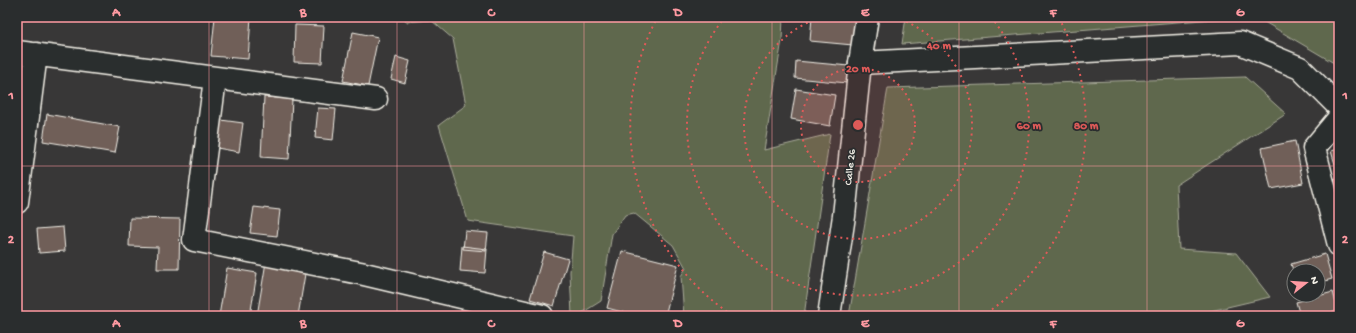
<svg xmlns="http://www.w3.org/2000/svg" width="1356" height="333" font-family="'Gochi Hand',sans-serif">
  <rect width="100%" height="100%" fill="#383737"/>
  <filter id="ink" filterUnits="userSpaceOnUse"><feTurbulence type="fractalNoise" baseFrequency=".025" numOctaves="2"/><feDisplacementMap in="SourceGraphic" scale="8" xChannelSelector="R" yChannelSelector="G"/><feConvolveMatrix kernelMatrix="1 2 1 2 8 2 1 2 1" color-interpolation-filters="sRGB"/></filter>
  <g filter="url(#ink)">
    <path fill="#5f674d" stroke="#aaac9a" d="M 404,17 L 783,17 L 782,40 L 764,150 L 830,134 L 804,316 L 684,316 L 681,276 L 686,268 L 673,245 L 634,213 L 625,215 L 612,234 L 601,301 L 577,316 L 572,316 L 570,272 L 573,236 L 468,221 L 439,125 L 466,105 L 453,39 L 431,20 L 406,22 Z
      M 906,17 L 1240,17 L 902,44 Z
      M 1256,17 L 1339,17 L 1339,66 Z
      M 1245,77 L 1286,114 L 1176,185 L 1179,249 L 1236,253 L 1270,297 L 1189,316 L 849,316 L 888,88 Z"/>
    <path fill="#705e59" stroke="#f4f1e8" d="M 215,17 L 251,17 L 248,59 L 211,56 Z
      M 812,17 L 855,17 L 853,45 L 810,41 Z
      M 295,25 L 324,26 L 322,63 L 294,62 Z
      M 353,32 L 378,37 L 368,86 L 343,81 Z
      M 396,57 L 410,61 L 405,83 L 391,79 Z
      M 796,61 L 849,66 L 847,83 L 795,78 Z
      M 796,89 L 835,95 L 830,126 L 791,119 Z
      M 264,97 L 292,99 L 289,159 L 261,157 Z
      M 318,108 L 336,109 L 333,140 L 315,138 Z
      M 47,114 L 120,127 L 115,153 L 43,141 Z
      M 221,120 L 243,123 L 239,152 L 217,148 Z
      M 1295,141 L 1303,183 L 1271,189 L 1262,148 Z
      M 1339,149 L 1339,174 L 1338,174 L 1331,151 Z
      M 1339,178 L 1339,200 L 1333,179 Z
      M 254,207 L 280,210 L 277,236 L 250,233 Z
      M 130,218 L 180,219 L 179,269 L 157,269 L 158,247 L 129,246 Z
      M 63,227 L 65,251 L 39,253 L 37,229 Z
      M 465,231 L 488,233 L 486,251 L 463,249 Z
      M 462,246 L 487,249 L 485,273 L 460,271 Z
      M 622,251 L 678,265 L 665,316 L 637,316 L 607,308 Z
      M 544,252 L 568,259 L 554,306 L 530,299 Z
      M 1325,254 L 1332,279 L 1318,283 L 1318,271 L 1294,271 L 1294,273 L 1291,264 Z
      M 266,262 L 306,268 L 298,316 L 257,316 Z
      M 227,268 L 257,273 L 250,316 L 219,316 Z
      M 1333,292 L 1338,311 L 1317,316 L 1300,316 L 1296,302 Z"/>
    <g fill="none" stroke-linecap="round" stroke-linejoin="round">
      <defs>
        <path id="street" d="M 17,52 L 376,99
          M 860,63 L 1240,43 L 1300,68 L 1339,107
          M 215,79 L 194,240 L 360,273 L 542,316
          M 1339,118 L 1314,148 L 1339,245
          M 17,202 L 36,54"/>
        <path id="secondary" d="M 829,316 L 844,216 L 860,63 L 867,17"/>
      </defs>
      <use href="#street" stroke="#f4f1e8" stroke-width="25"/>
      <use href="#secondary" stroke="#f4f1e8" stroke-width="25"/>
      <use href="#street" stroke="#2a2d2e" stroke-width="22"/>
      <use href="#secondary" stroke="#2a2d2e" stroke-width="22"/>
    </g>
  </g>
  <path fill="none" stroke="#ff9aa2" stroke-width="1" stroke-opacity="0.55" d="M 209,17 L 209,316M 397,17 L 397,316M 584,17 L 584,316M 772,17 L 772,316M 959,17 L 959,316M 1147,17 L 1147,316M 17,166 L 1339,166"/>
  <circle cx="858" cy="125" r="57" fill="#de5a58" fill-opacity=".12"/>
  <g fill="none" stroke="#de5a58" stroke-width="2" stroke-dasharray="2 4">
    <circle cx="858" cy="125" r="57"/>
    <path d="M895 17A114 114 0 1 1 821 17"/>
    <path d="M991 17A171 171 0 1 1 725 17"/>
    <path d="M732 315A228 228 0 0 1 657 18M1059 18A228 228 0 0 1 984 315"/>
  </g>
  <g text-anchor="middle" stroke-width="3.5" stroke-linejoin="round" paint-order="stroke">
    <g font-size="11" fill="#f4f1e8" stroke="#2a2d2e">
      <text transform="translate(849 167) rotate(-84)" y="4">Calle 26</text>
    </g>
  </g>
  <circle cx="858" cy="125" r="6" fill="#de5a58" stroke="#2a2d2e" stroke-width="2"/>
  <g font-size="12" text-anchor="middle" font-weight="bold" fill="#de5a58" stroke="#2a2d2e" stroke-width="3.5" stroke-linejoin="round" paint-order="stroke">
    <text x="939" y="49">40 m</text>
    <text x="858" y="72">20 m</text>
    <text x="1029" y="129">60 m</text>
    <text x="1086" y="129">80 m</text>
  </g>
  <rect width="1356" height="333" fill="none" stroke="#2a2d2e" stroke-width="44"/>
  <g transform="translate(1306 283) rotate(73)"><circle r="19" fill="#2a2d2e" stroke="#7b7b78"/>
  <path d="M0-3L7 15L0 10L-7 15Z" fill="#ff9aa2"/>
  <text y="-6" font-size="11" font-weight="bold" text-anchor="middle" fill="#f4f1e8">N</text>
  </g>
  <rect x="22" y="22" width="1312" height="289" fill="none" stroke="#ff9aa2" stroke-width="1.5"/>
  <g font-size="13" text-anchor="middle" font-weight="bold" fill="#ff9aa2">
    <text x="116" y="16">A</text>
    <text x="303" y="16">B</text>
    <text x="491" y="16">C</text>
    <text x="678" y="16">D</text>
    <text x="865" y="16">E</text>
    <text x="1053" y="16">F</text>
    <text x="1240" y="16">G</text>
    <text x="11" y="99">1</text>
    <text x="1345" y="99">1</text>
    <text x="11" y="243">2</text>
    <text x="1345" y="243">2</text>
    <text x="116" y="327">A</text>
    <text x="303" y="327">B</text>
    <text x="491" y="327">C</text>
    <text x="678" y="327">D</text>
    <text x="865" y="327">E</text>
    <text x="1053" y="327">F</text>
    <text x="1240" y="327">G</text>
  </g>
</svg>
